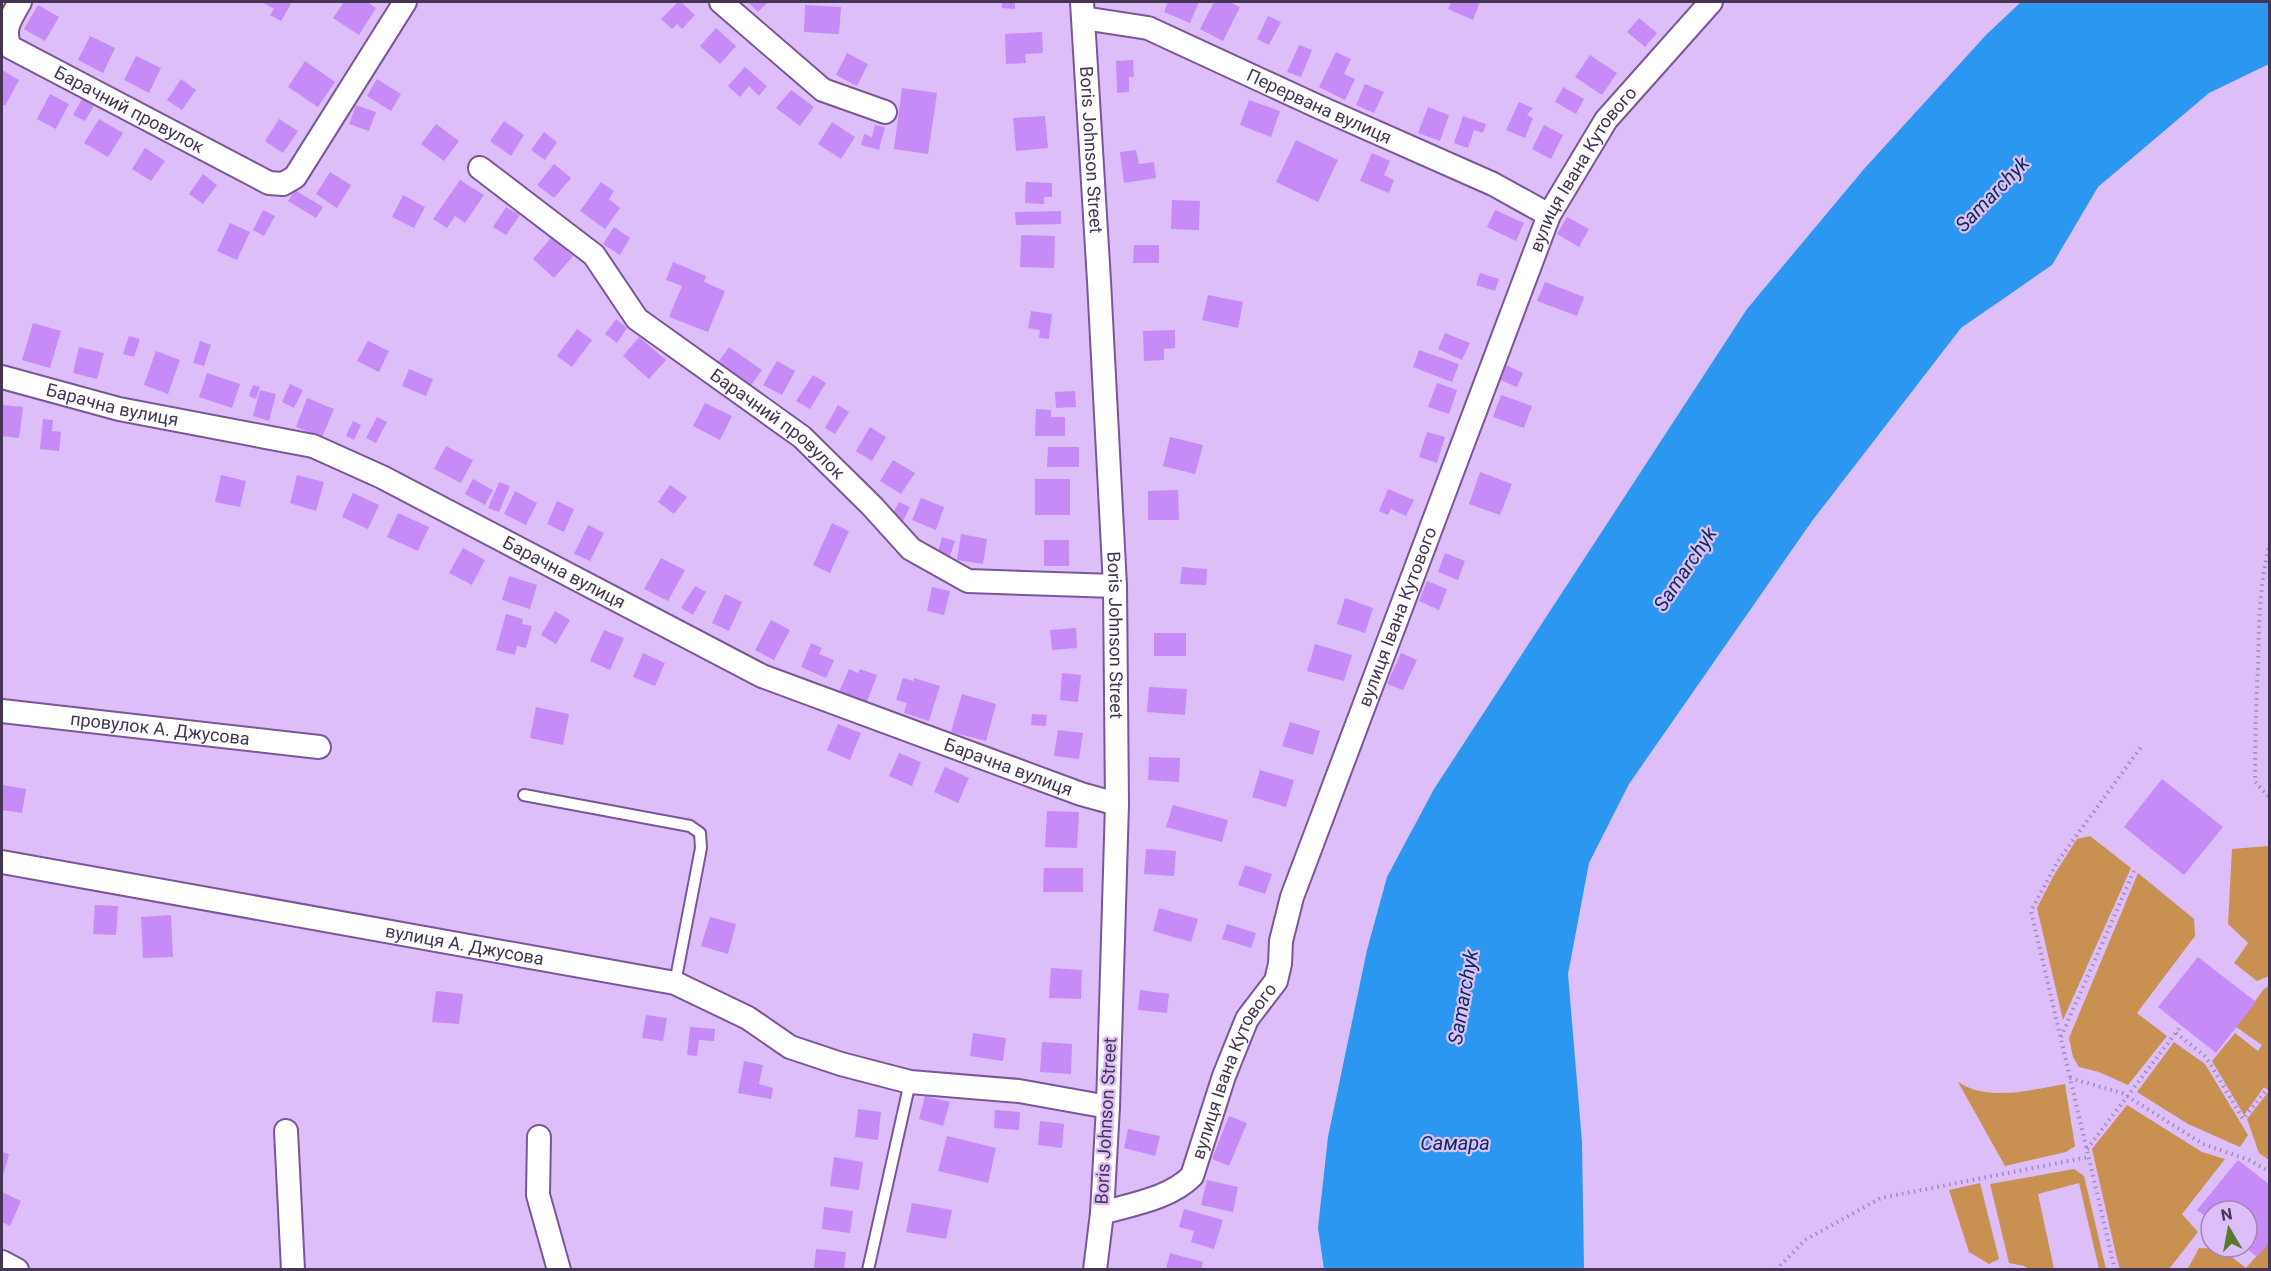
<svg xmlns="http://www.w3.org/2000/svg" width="2271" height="1271" font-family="Roboto,sans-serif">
  <rect width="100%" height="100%" fill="#ddbef9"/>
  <path fill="#c89152" d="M 2090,836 L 2131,868 L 2063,1020 L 2037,908 L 2054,875 L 2077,839 Z
    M 2268,846 L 2269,976 L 2257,981 L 2234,963 L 2248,943 L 2228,924 L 2232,849 Z
    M 2138,873 L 2194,919 L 2195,936 L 2137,1013 L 2167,1036 L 2128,1085 L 2099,1072 L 2079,1067 L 2073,1057 L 2069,1038 Z
    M 2269,986 L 2269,1160 L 2259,1153 L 2247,1119 L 2269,1091 L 2264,1087 L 2244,1115 L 2212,1061 L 2235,1033 L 2258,1051 L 2262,1045 L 2236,1027 L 2264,989 Z
    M 2174,1042 L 2205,1064 L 2248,1135 L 2240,1147 L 2188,1124 L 2137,1092 Z
    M 1958,1082 C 1989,1102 2030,1090 2065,1084 L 2075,1146 L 2066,1152 L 2005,1166 Z
    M 2127,1105 L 2202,1152 L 2225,1159 L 2182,1214 L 2198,1232 L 2169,1269 L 2120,1269 L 2117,1259 L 2092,1149 Z
    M 2074,1169 L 2084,1176 L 2106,1269 L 2099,1269 L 2079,1183 L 2038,1194 L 2054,1269 L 2029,1269 L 2024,1266 L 2009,1263 L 1990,1184 Z
    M 1980,1183 L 1999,1259 L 1989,1264 L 1969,1252 L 1949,1190 Z
    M 2269,1242 L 2269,1269 L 2187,1270 L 2199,1248 L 2221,1249 L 2246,1268 Z"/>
  <path fill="#2b97f0" d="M 2021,2 L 2269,2 L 2269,64 L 2209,93 L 2098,187 L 2052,265 L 1961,328 L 1812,521 L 1629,784 L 1589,863 L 1568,974 L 1582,1142 L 1584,1269 L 1324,1269 L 1318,1228 L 1328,1137 L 1367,950 L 1387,877 L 1434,789 L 1747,309 L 1864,169 L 1986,35 Z"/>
  <path fill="#c78bf7" d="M 262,2 L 292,2 L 281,21 L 270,15 L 274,9 Z
    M 344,2 L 367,2 L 376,8 L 359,35 L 333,18 Z
    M 678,2 L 681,2 L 695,15 L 682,29 L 677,24 L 672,29 L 661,19 Z
    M 748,2 L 768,2 L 758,12 Z
    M 1002,2 L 1015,2 L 1015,9 L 1002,8 Z
    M 1168,2 L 1199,2 L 1190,23 L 1164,12 Z
    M 1214,2 L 1229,2 L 1240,7 L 1223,41 L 1200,29 Z
    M 1451,2 L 1480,2 L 1473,20 L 1448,9 Z
    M 38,5 L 59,17 L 45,41 L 24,29 Z
    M 805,5 L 841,7 L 839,34 L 804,32 Z
    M 1268,16 L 1281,22 L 1269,45 L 1257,39 Z
    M 1639,18 L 1657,33 L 1645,47 L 1627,32 Z
    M 716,28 L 736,46 L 720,64 L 700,46 Z
    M 1042,32 L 1043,53 L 1025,54 L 1026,63 L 1006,64 L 1005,34 Z
    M 90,36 L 115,48 L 103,73 L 78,60 Z
    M 1299,45 L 1312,50 L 1301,77 L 1287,72 Z
    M 1336,52 L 1351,59 L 1344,74 L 1355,79 L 1345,100 L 1319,87 Z
    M 847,53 L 868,64 L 857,86 L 836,75 Z
    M 1590,55 L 1617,73 L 1602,95 L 1575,77 Z
    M 136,56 L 161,68 L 149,93 L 124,80 Z
    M 1133,60 L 1134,77 L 1129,77 L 1129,92 L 1117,93 L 1116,61 Z
    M 305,61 L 335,82 L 318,107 L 288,87 Z
    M 745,67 L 767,86 L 759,96 L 749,86 L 740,97 L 728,86 Z
    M 2,70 L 19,80 L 5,106 L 2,104 Z
    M 181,79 L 196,90 L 182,110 L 167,100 Z
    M 377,79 L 401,94 L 391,111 L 367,96 Z
    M 1365,84 L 1384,92 L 1374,113 L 1356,105 Z
    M 1563,87 L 1584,99 L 1576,114 L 1555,102 Z
    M 902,88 L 937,93 L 928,154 L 894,149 Z
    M 791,90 L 814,107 L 800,126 L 776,108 Z
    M 50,94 L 69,104 L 56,129 L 37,119 Z
    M 83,97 L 95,104 L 85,121 L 73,115 Z
    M 1249,100 L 1280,111 L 1271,137 L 1240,125 Z
    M 1519,102 L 1533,108 L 1527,115 L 1533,118 L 1525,138 L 1506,130 Z
    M 356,105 L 376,112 L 369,131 L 349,124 Z
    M 1428,107 L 1449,115 L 1440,141 L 1418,133 Z
    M 1045,116 L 1048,148 L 1016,151 L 1013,118 Z
    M 1463,116 L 1486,124 L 1483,133 L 1474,130 L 1468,148 L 1454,143 Z
    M 99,119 L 123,133 L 108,157 L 84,143 Z
    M 279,119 L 298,131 L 283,153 L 265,141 Z
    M 504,121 L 524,135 L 511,156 L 490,141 Z
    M 832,122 L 855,137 L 841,159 L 818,144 Z
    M 436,124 L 459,141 L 444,161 L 421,144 Z
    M 875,125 L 885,127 L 879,150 L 861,145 L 864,134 L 872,137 Z
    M 1544,125 L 1563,135 L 1551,159 L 1532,149 Z
    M 544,132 L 557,142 L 545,160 L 531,150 Z
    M 1296,140 L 1338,160 L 1318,202 L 1276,182 Z
    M 145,148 L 165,161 L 151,181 L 132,169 Z
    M 1136,150 L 1139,164 L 1154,162 L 1156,178 L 1124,183 L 1120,152 Z
    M 1372,153 L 1390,161 L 1384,175 L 1394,180 L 1389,193 L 1360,181 Z
    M 554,164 L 571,178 L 554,198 L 537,185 Z
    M 330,172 L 351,185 L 337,208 L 316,194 Z
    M 203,174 L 217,185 L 203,204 L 189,194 Z
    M 460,180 L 484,195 L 465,223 L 455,216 L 447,228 L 433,219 Z
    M 601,182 L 614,191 L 609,199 L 620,208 L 605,229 L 580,211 Z
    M 1026,182 L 1052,183 L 1052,197 L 1044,197 L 1044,204 L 1025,203 Z
    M 295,190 L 323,207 L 316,218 L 288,201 Z
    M 403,195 L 425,207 L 414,228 L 392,217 Z
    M 1172,200 L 1200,201 L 1199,230 L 1171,229 Z
    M 506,207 L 520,215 L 506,235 L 493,227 Z
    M 263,210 L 275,216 L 264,236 L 253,230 Z
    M 1495,210 L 1524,223 L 1516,241 L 1487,227 Z
    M 1061,211 L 1061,224 L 1016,225 L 1015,212 Z
    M 1567,217 L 1589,229 L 1579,247 L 1557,234 Z
    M 230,223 L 250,232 L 237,260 L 217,251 Z
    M 614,227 L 630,238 L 620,255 L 603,244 Z
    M 1021,235 L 1055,236 L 1054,268 L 1020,267 Z
    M 551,238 L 573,256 L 554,278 L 533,259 Z
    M 1134,245 L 1159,245 L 1159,263 L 1133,263 Z
    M 673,262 L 706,276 L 704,282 L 725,291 L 708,332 L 669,317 L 682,286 L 666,280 Z
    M 1480,273 L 1499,279 L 1495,291 L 1476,285 Z
    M 1545,282 L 1584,297 L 1577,316 L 1537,301 Z
    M 1208,295 L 1243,302 L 1238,328 L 1202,320 Z
    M 1031,311 L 1052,314 L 1049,339 L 1039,338 L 1040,330 L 1028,328 Z
    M 616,319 L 627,328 L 617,343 L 605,334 Z
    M 33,323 L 61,331 L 50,368 L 22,360 Z
    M 577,329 L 592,340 L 572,367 L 557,356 Z
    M 1175,330 L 1175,348 L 1164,349 L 1164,360 L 1144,361 L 1143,331 Z
    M 1445,333 L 1470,343 L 1462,360 L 1438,349 Z
    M 129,336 L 140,339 L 134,357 L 123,354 Z
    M 639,337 L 666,360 L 649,379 L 623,356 Z
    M 200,341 L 211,345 L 204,366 L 193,363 Z
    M 368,341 L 389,351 L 379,372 L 357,361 Z
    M 79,347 L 104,353 L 97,379 L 73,373 Z
    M 729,347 L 762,370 L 750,387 L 717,364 Z
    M 1419,350 L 1459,364 L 1452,382 L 1413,367 Z
    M 156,351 L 180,360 L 168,394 L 144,385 Z
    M 777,361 L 795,371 L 782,395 L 763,385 Z
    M 1504,364 L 1523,373 L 1517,387 L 1498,379 Z
    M 409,369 L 433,379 L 426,396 L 402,386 Z
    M 207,373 L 240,384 L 232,408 L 199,397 Z
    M 813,375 L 826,383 L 810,409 L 796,401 Z
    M 1437,383 L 1457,390 L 1449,414 L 1428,407 Z
    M 290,384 L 303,390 L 294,408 L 282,402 Z
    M 253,385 L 260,387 L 256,399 L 249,396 Z
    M 260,390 L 276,394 L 269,421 L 253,416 Z
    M 1075,391 L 1076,407 L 1056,408 L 1055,392 Z
    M 1501,395 L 1532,406 L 1524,428 L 1493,417 Z
    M 307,398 L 334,409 L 322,437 L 296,427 Z
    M 705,403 L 732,416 L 720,440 L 693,426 Z
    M 2,405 L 23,407 L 19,438 L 2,436 Z
    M 838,405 L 849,412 L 835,434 L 825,428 Z
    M 1036,409 L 1051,410 L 1051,417 L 1065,417 L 1065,436 L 1035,436 Z
    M 377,417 L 387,422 L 376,443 L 366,438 Z
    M 43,419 L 53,420 L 52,431 L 61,432 L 59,451 L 40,449 Z
    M 353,421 L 361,425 L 354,440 L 346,436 Z
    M 870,427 L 886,437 L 872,461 L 856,451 Z
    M 1427,432 L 1445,437 L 1437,463 L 1419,457 Z
    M 1170,437 L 1203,445 L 1195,474 L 1163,466 Z
    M 446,446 L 473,460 L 461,483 L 434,469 Z
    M 1048,447 L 1079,447 L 1079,467 L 1047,467 Z
    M 893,460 L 915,473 L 901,494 L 880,481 Z
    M 1480,472 L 1512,484 L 1500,515 L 1469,504 Z
    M 221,475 L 246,481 L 240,507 L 215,502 Z
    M 297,475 L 324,482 L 316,511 L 290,503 Z
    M 473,479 L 493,490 L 485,505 L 465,494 Z
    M 1035,479 L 1070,479 L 1070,515 L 1035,515 Z
    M 499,482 L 510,486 L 499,512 L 488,508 Z
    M 670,485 L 687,497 L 674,514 L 658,502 Z
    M 1388,489 L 1414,500 L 1406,516 L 1391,509 L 1388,515 L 1379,511 Z
    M 1178,490 L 1179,520 L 1148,520 L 1148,491 Z
    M 515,491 L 537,503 L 526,525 L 504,514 Z
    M 353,493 L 379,505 L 368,529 L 342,517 Z
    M 921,498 L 944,507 L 936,530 L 912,520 Z
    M 557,501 L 574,509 L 564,532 L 547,524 Z
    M 899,502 L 910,507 L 902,523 L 891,517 Z
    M 398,513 L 429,527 L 418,551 L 387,537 Z
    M 832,523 L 849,531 L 830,573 L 813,565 Z
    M 588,525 L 604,533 L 590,561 L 574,554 Z
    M 961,534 L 987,539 L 983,564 L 957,560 Z
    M 942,537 L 955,541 L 949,559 L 937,556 Z
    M 1044,540 L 1069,540 L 1069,566 L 1044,566 Z
    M 463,548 L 485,560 L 472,585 L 449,573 Z
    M 1445,553 L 1465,561 L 1458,580 L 1438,572 Z
    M 661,558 L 685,570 L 668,601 L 644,589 Z
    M 1182,567 L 1207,569 L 1206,585 L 1180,584 Z
    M 509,576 L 537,585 L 530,609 L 502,600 Z
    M 1427,581 L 1447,589 L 1439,610 L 1419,601 Z
    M 695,586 L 706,592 L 693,615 L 681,608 Z
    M 932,587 L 950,591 L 944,615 L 927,611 Z
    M 725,594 L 742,602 L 729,631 L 712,623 Z
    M 1345,598 L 1373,608 L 1365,633 L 1337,624 Z
    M 555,611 L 570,620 L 556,644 L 541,635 Z
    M 506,614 L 523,619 L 522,624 L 532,626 L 526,648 L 517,646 L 515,655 L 496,650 Z
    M 771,620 L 790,630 L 774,660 L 755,650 Z
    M 1076,628 L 1077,648 L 1052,650 L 1050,630 Z
    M 604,630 L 624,638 L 610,670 L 590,661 Z
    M 1154,633 L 1186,633 L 1186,656 L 1154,656 Z
    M 811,643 L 822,648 L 819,654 L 834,660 L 826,678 L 801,667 Z
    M 1315,644 L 1352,655 L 1344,681 L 1307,671 Z
    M 643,653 L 665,663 L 655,686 L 633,677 Z
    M 1401,653 L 1417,660 L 1403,690 L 1387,684 Z
    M 849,669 L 858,673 L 860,669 L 877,675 L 867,702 L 839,692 Z
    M 1062,673 L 1081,675 L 1078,702 L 1060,700 Z
    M 903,678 L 913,681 L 914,678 L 940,686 L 929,721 L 904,713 L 907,703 L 896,700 Z
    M 1149,687 L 1187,689 L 1185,715 L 1147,712 Z
    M 962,694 L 996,704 L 986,741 L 951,732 Z
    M 536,707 L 569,714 L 563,745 L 530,738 Z
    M 1032,714 L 1047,715 L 1046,726 L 1031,725 Z
    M 1290,722 L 1320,731 L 1313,755 L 1282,746 Z
    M 838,724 L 861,733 L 850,760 L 827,750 Z
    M 1058,730 L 1083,733 L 1079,759 L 1054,756 Z
    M 899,753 L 921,762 L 912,786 L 889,776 Z
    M 1149,757 L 1180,758 L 1179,782 L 1148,780 Z
    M 945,767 L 969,778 L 958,803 L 934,792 Z
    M 1260,770 L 1294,780 L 1286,807 L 1252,797 Z
    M 2162,779 L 2223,827 L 2184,875 L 2124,827 Z
    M 2,785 L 26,789 L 22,813 L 2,810 Z
    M 1173,805 L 1228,820 L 1222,842 L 1166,827 Z
    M 1047,811 L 1079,812 L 1077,848 L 1045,847 Z
    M 1146,849 L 1176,851 L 1174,876 L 1144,874 Z
    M 1245,865 L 1272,874 L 1265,894 L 1238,885 Z
    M 1044,868 L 1083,868 L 1083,892 L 1043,892 Z
    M 95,905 L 118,906 L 116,935 L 93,934 Z
    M 1159,908 L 1198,919 L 1191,942 L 1153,931 Z
    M 171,915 L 173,957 L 143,958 L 141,917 Z
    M 710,917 L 736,924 L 728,954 L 701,946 Z
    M 1227,924 L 1256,933 L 1251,948 L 1222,939 Z
    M 2198,957 L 2256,1002 L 2216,1053 L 2158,1007 Z
    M 1051,968 L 1082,970 L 1081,999 L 1049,998 Z
    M 1140,990 L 1169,994 L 1167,1013 L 1138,1010 Z
    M 436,991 L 463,994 L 459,1024 L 432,1022 Z
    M 646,1015 L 667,1018 L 663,1041 L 642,1038 Z
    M 690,1027 L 715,1029 L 714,1041 L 699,1040 L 697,1056 L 687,1055 Z
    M 973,1033 L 1006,1038 L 1003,1061 L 970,1056 Z
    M 1042,1042 L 1072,1044 L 1071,1074 L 1040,1072 Z
    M 744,1061 L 763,1065 L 759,1084 L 773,1088 L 771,1099 L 738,1093 Z
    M 925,1096 L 950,1102 L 943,1126 L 919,1119 Z
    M 858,1109 L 881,1112 L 878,1140 L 855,1137 Z
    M 995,1110 L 1020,1112 L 1019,1130 L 994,1128 Z
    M 1229,1116 L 1247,1123 L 1229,1166 L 1212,1159 Z
    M 1040,1121 L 1064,1124 L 1062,1148 L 1038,1145 Z
    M 1128,1129 L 1160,1136 L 1155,1156 L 1124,1148 Z
    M 947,1136 L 996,1148 L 988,1183 L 938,1171 Z
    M 2,1152 L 9,1154 L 2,1180 Z
    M 834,1157 L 863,1162 L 859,1190 L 830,1186 Z
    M 2238,1160 L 2270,1185 L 2270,1242 L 2257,1257 L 2245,1247 L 2247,1247 L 2247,1211 L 2211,1211 L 2211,1221 L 2197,1210 Z
    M 1207,1180 L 1238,1187 L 1233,1212 L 1201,1205 Z
    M 2,1192 L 21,1201 L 10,1226 L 2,1222 Z
    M 912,1203 L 952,1210 L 946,1239 L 906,1232 Z
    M 824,1207 L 853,1211 L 850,1233 L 822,1229 Z
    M 1184,1209 L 1223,1220 L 1214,1249 L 1191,1242 L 1194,1231 L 1179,1227 Z
    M 816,1249 L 846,1252 L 844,1270 L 814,1270 Z
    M 1170,1253 L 1203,1262 L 1201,1270 L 1166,1269 Z"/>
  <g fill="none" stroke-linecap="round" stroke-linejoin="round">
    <defs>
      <path id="service" d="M 524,795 L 690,826 L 700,833 L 701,848 L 675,983
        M 868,1270 L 910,1082"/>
      <g id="minor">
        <path id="s1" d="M 20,2 C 11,18 2,29 10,47 L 269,183 L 283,184 L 295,177 L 405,2"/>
        <path d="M 721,2 L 823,90 L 885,112"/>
        <path id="s2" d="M 1082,2 L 1099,281 L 1115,586 L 1117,804 L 1108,1107 L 1102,1213 L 1095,1270"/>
        <path id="s3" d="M 1083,18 L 1148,28 L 1319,107 L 1493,184 L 1549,215"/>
        <path id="s4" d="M 480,168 L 594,255 L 637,319 L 802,437 L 872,506 L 911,549 L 968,581 L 1115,586"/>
        <path id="s5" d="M 2,377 L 119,409 L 313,446 L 382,477 L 762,676 L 1081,794 L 1117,804"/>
        <path id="s6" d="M 2,711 L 319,747"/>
        <path id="s7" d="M 2,862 L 675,983 L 748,1018 L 790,1047 L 841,1064 L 910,1082 L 1019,1091 L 1108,1107"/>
        <path d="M 286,1131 L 293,1270"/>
        <path d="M 539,1137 L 538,1195 L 559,1270"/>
        <path id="s8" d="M 1102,1213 C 1132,1204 1169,1199 1192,1176 L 1224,1076 L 1247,1019 L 1276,981 L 1280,964 L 1281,941 L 1292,897 L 1549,215 L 1606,120 L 1711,2"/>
        <path d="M 2,1262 L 17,1270"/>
      </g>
    </defs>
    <use href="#service" stroke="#7b5698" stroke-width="14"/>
    <use href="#minor" stroke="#7b5698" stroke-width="26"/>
    <path stroke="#a48aba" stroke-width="4" stroke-dasharray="1.5 4.5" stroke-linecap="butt" d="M 2270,543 C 2259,584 2259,626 2258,667 C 2256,706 2255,744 2255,782 L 2270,798
      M 2176,1033 L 2206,1057 L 2243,1119 L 2267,1089
      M 2061,1037 L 2134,871
      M 2070,1078 L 2122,1093 L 2203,1144 L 2249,1160 L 2270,1172
      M 2087,1149 L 2181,1026
      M 1776,1270 L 1805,1240 L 1881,1198 L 2089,1157
      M 2115,1270 L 2031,911 L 2058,861 L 2141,747"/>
    <use href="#service" stroke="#fff" stroke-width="10"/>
    <use href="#minor" stroke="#fff" stroke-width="22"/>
  </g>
  <g text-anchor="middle" stroke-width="4.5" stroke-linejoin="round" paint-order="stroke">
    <g font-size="18" fill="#453553" stroke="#ddbef9">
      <text dy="6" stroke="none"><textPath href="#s3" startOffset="254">Перервана вулиця</textPath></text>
      <text dy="6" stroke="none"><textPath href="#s1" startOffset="183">Барачний провулок</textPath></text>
      <text dy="6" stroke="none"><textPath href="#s2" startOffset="148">Boris Johnson Street</textPath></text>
      <text dy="6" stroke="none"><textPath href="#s8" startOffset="1184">вулиця Івана Кутового</textPath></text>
      <text dy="6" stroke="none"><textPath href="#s5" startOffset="114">Барачна вулиця</textPath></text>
      <text dy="6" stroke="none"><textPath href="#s4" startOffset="396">Барачний провулок</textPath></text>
      <text dy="6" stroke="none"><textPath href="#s5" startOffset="600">Барачна вулиця</textPath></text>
      <text dy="6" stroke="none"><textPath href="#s8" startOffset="698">вулиця Івана Кутового</textPath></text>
      <text dy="6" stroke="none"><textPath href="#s2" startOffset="634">Boris Johnson Street</textPath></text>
      <text dy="6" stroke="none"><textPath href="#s6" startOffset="159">провулок А. Джусова</textPath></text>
      <text dy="6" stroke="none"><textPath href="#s5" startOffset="1086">Барачна вулиця</textPath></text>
      <text dy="6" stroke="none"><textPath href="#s7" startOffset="470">вулиця А. Джусова</textPath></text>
      <text dy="6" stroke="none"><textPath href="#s8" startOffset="212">вулиця Івана Кутового</textPath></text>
      <text transform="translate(1106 1121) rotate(-87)" y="6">Boris Johnson Street</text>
    </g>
    <g font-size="20" font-style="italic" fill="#053052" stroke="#ddbef9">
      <text transform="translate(1992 194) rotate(-46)" y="7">Samarchyk</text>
      <text transform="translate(1685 569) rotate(-56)" y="7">Samarchyk</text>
      <text transform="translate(1463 997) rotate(-80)" y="7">Samarchyk</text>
      <text x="1455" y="1150">Самара</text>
    </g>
  </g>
  <rect width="2271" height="1271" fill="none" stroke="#453553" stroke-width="6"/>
  <g transform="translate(2229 1229) rotate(350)"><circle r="28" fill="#ddbef9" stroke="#a087b7" stroke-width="1.5"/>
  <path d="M0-4.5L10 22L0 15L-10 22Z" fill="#5a782e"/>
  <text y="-9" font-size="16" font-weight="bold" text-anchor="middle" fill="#453553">N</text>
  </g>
</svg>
